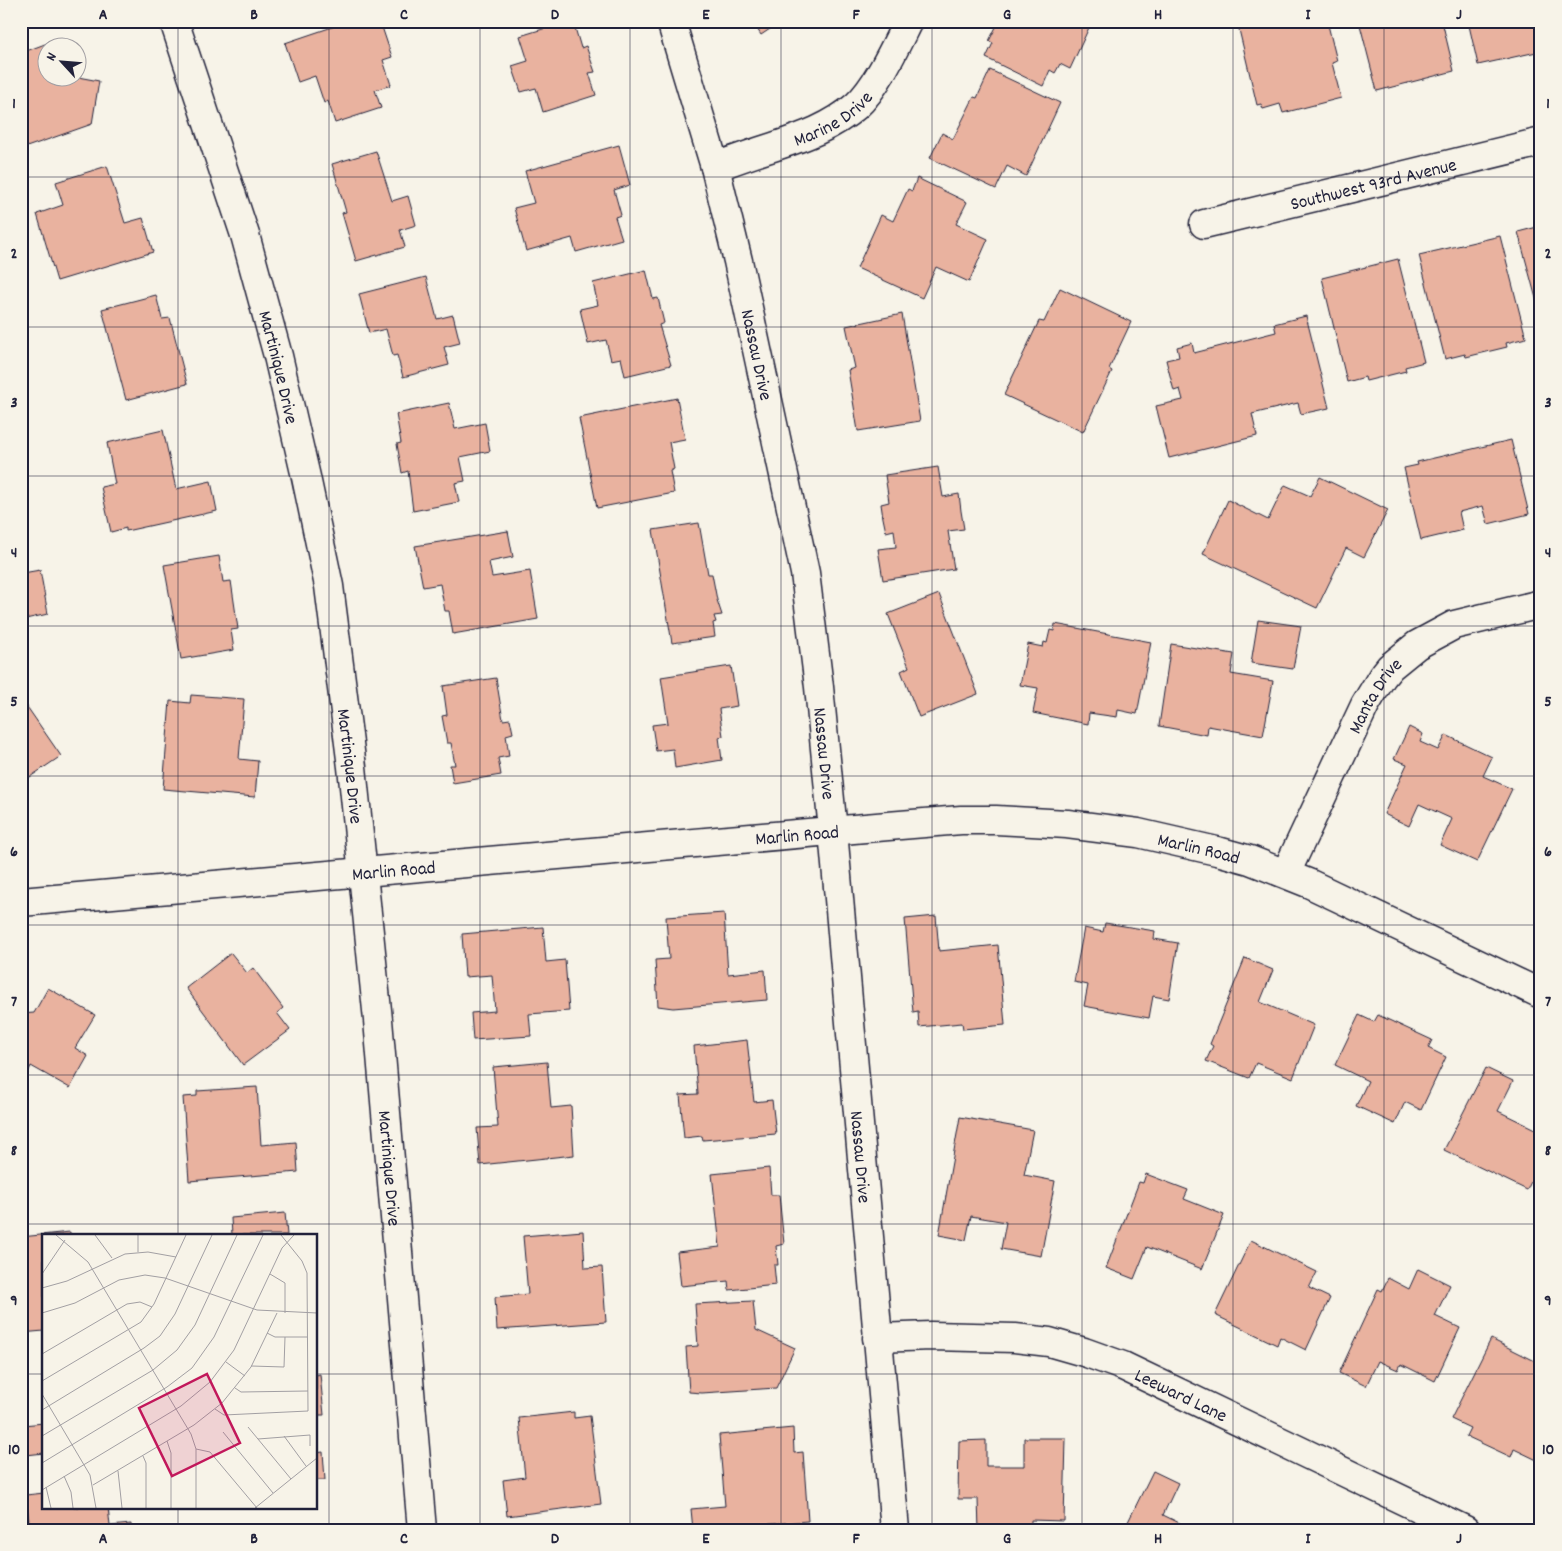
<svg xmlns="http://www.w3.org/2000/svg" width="1562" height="1551" font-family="Dekko,sans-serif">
  <rect width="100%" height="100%" fill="#f7f3e8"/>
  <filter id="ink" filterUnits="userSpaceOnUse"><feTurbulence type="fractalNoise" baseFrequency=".02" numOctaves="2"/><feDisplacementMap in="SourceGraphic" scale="10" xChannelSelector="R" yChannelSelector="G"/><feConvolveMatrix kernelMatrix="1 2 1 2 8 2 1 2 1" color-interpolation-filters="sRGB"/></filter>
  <g filter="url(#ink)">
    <path fill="#e9b29f" stroke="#22223b" d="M 350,21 L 380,21 L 392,57 L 383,60 L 391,85 L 375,90 L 381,108 L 335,123 L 328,101 L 324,103 L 315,76 L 298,82 L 285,43 Z
      M 569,21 L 573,21 L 581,48 L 586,46 L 595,72 L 589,73 L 596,95 L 543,112 L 536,88 L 521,92 L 512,66 L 528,61 L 520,36 Z
      M 752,21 L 782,21 L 761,35 Z
      M 999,21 L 1092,21 L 1070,69 L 1060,64 L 1055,73 L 1050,70 L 1043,86 L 986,58 L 993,43 L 989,41 Z
      M 1237,21 L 1327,21 L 1337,61 L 1332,63 L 1341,98 L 1283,113 L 1280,104 L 1263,109 L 1261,104 L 1257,105 Z
      M 1359,21 L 1442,21 L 1454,71 L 1377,91 Z
      M 1468,21 L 1541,21 L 1541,51 L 1478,65 Z
      M 45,44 L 48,50 L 48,78 L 78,77 L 99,81 L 92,124 L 21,149 L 21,53 Z
      M 990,70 L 1060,103 L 1026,176 L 1007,166 L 996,189 L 930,158 L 942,133 L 953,139 L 974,97 L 977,98 Z
      M 619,145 L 630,185 L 614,190 L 621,215 L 615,217 L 622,239 L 576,252 L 572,238 L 526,251 L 514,208 L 534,203 L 525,171 Z
      M 376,151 L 392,201 L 408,196 L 416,225 L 400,230 L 405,247 L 356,261 L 342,213 L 346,212 L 332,164 Z
      M 107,166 L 125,223 L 143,218 L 153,252 L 57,281 L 37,214 L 63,205 L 56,182 Z
      M 917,178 L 967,202 L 956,224 L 988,239 L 969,282 L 936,267 L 922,298 L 857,268 L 881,215 L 893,221 L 908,189 L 912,191 Z
      M 1541,226 L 1541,317 L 1518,232 Z
      M 1500,236 L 1526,338 L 1506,343 L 1507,347 L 1466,357 L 1465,354 L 1445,359 L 1419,255 Z
      M 1398,259 L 1424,362 L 1405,367 L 1406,371 L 1366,381 L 1365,377 L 1347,382 L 1322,278 Z
      M 646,270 L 653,299 L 658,298 L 664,323 L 659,325 L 671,365 L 625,376 L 621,358 L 611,360 L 606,340 L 588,344 L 580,309 L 598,305 L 593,283 Z
      M 426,277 L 437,319 L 453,315 L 460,343 L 444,347 L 449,365 L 403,377 L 397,355 L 393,356 L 386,329 L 369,333 L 359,294 Z
      M 1060,288 L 1131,322 L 1109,369 L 1112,371 L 1083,432 L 1004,395 L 1039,321 L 1044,322 Z
      M 156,295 L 162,319 L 170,318 L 187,384 L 126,400 L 102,309 Z
      M 902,314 L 920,421 L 858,431 L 848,370 L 855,368 L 846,326 Z
      M 1306,316 L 1329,408 L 1301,414 L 1298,403 L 1252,414 L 1257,436 L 1169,458 L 1156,406 L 1183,400 L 1180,389 L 1174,391 L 1166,360 L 1179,357 L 1177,347 L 1192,343 L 1194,353 L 1276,332 L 1274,324 Z
      M 677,398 L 685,439 L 669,442 L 674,469 L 670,471 L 674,493 L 597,508 L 579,418 Z
      M 449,403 L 455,429 L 485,423 L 490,451 L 460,457 L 465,481 L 455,483 L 459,502 L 413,511 L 408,471 L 402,473 L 397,444 L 401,443 L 396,414 Z
      M 163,430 L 176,489 L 211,481 L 217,511 L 126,531 L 126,528 L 111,532 L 101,487 L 115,484 L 107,443 Z
      M 1541,431 L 1541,464 L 1534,433 Z
      M 1511,440 L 1529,514 L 1488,524 L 1483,506 L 1459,512 L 1463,530 L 1421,540 L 1404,468 L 1418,465 L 1417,462 Z
      M 938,467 L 943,497 L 959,494 L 961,511 L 964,529 L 948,531 L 954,569 L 883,580 L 878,549 L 896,547 L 894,530 L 886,532 L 883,518 L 881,504 L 889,502 L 885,475 Z
      M 1320,477 L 1388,510 L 1364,557 L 1346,548 L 1317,608 L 1203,554 L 1228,500 L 1268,520 L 1285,485 L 1310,496 Z
      M 699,523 L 708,574 L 712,574 L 717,600 L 722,615 L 714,616 L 716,622 L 713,623 L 715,637 L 672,643 L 653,530 Z
      M 508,531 L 513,557 L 489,562 L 492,577 L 530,571 L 538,619 L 453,634 L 449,611 L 445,611 L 440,584 L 423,587 L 415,546 Z
      M 219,556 L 223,582 L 231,581 L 238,629 L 231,630 L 234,650 L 181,659 L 164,565 Z
      M 21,562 L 23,573 L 40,570 L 48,614 L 21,620 Z
      M 939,594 L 978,694 L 919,717 L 901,671 L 909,667 L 888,614 Z
      M 1258,620 L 1301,626 L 1293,669 L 1251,663 Z
      M 1055,624 L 1151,642 L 1137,714 L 1118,710 L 1117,717 L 1089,713 L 1088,724 L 1033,713 L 1038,688 L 1020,685 L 1028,644 L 1043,647 L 1044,642 L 1047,643 L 1050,630 L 1054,631 Z
      M 1171,644 L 1234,654 L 1231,674 L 1273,681 L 1263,736 L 1208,726 L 1207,735 L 1159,726 Z
      M 731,666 L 737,706 L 719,709 L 723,736 L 719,737 L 722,760 L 675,768 L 673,749 L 656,751 L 652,725 L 668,723 L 661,677 Z
      M 496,678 L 503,720 L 510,719 L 513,733 L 506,735 L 509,756 L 498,758 L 501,775 L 453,783 L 450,765 L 455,765 L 451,743 L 447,743 L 442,716 L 447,715 L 443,686 Z
      M 191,695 L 244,699 L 239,759 L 258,761 L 255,797 L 163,789 L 170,701 L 190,703 Z
      M 21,698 L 61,756 L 21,783 Z
      M 1409,727 L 1423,734 L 1420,742 L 1438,750 L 1446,735 L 1492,757 L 1483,776 L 1512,789 L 1477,862 L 1440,845 L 1452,819 L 1419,804 L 1409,826 L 1384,814 L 1407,764 L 1394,759 Z
      M 1541,835 L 1541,852 L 1534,849 Z
      M 724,913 L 728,974 L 765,970 L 767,1000 L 673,1008 L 658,1006 L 655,960 L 669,959 L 666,917 Z
      M 936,916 L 939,951 L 998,945 L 1005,1025 L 963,1029 L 962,1023 L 919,1027 L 918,1011 L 913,1012 L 905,919 Z
      M 1105,923 L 1155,931 L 1154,939 L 1178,943 L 1169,999 L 1153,996 L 1149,1018 L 1084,1006 L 1088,985 L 1074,982 L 1084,928 L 1103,932 Z
      M 543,927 L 546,962 L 565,960 L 569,1011 L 529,1014 L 531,1036 L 473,1040 L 471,1013 L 495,1011 L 492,975 L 465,977 L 462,934 Z
      M 231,953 L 247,973 L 253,968 L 283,1008 L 277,1013 L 290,1030 L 243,1065 L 186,988 Z
      M 1245,958 L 1273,970 L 1260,1002 L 1314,1025 L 1293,1078 L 1256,1063 L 1249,1078 L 1206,1061 L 1213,1046 L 1210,1044 Z
      M 48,988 L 95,1015 L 75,1048 L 88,1056 L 70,1088 L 31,1066 L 26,1078 L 21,1075 L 21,1014 L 34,1013 Z
      M 1359,1015 L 1374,1022 L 1378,1015 L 1432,1040 L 1428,1048 L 1446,1057 L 1421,1110 L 1405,1102 L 1395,1124 L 1356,1106 L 1368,1081 L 1335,1065 Z
      M 747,1040 L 754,1102 L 772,1100 L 776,1134 L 703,1140 L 702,1136 L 684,1138 L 680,1095 L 698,1094 L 694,1046 Z
      M 547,1062 L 551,1108 L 571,1106 L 574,1155 L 480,1165 L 477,1128 L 498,1127 L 493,1067 Z
      M 1486,1068 L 1513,1081 L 1498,1111 L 1541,1132 L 1541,1161 L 1527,1190 L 1444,1150 Z
      M 257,1087 L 261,1145 L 296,1142 L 298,1172 L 189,1181 L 183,1097 L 197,1096 L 197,1091 Z
      M 960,1117 L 1033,1130 L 1024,1175 L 1055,1181 L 1041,1256 L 1001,1249 L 1006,1222 L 971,1216 L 966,1240 L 939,1235 Z
      M 769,1168 L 771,1195 L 779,1195 L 784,1244 L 776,1246 L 778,1265 L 774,1265 L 776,1285 L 729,1290 L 728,1281 L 681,1286 L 677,1252 L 720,1247 L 712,1174 Z
      M 1146,1174 L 1188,1190 L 1184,1199 L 1224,1215 L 1202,1269 L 1147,1247 L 1134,1279 L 1106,1268 L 1139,1182 L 1143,1183 Z
      M 285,1213 L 287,1235 L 232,1235 L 231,1218 Z
      M 583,1231 L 585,1268 L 602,1267 L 606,1322 L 497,1330 L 495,1297 L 528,1294 L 523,1236 Z
      M 70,1232 L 70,1235 L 44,1235 L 44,1331 L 21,1333 L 21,1237 Z
      M 1251,1240 L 1317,1272 L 1309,1288 L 1330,1298 L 1306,1350 L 1280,1337 L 1277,1345 L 1215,1315 Z
      M 1418,1269 L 1450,1285 L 1435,1316 L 1460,1328 L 1435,1381 L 1401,1364 L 1398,1370 L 1378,1361 L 1366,1386 L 1339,1373 L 1378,1289 L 1382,1291 L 1388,1278 L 1409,1289 Z
      M 753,1301 L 756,1330 L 795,1348 L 776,1388 L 702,1393 L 689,1392 L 686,1347 L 698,1346 L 695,1304 Z
      M 1491,1339 L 1541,1364 L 1541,1457 L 1539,1461 L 1514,1449 L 1511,1457 L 1466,1436 L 1470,1428 L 1451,1419 Z
      M 320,1374 L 324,1415 L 316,1415 L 316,1375 Z
      M 574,1412 L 574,1418 L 590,1416 L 601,1504 L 507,1516 L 503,1480 L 525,1477 L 519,1418 Z
      M 44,1423 L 44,1453 L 26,1455 L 23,1425 Z
      M 793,1428 L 794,1453 L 803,1452 L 808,1521 L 746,1526 L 746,1530 L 693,1530 L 691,1509 L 725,1506 L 719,1435 Z
      M 1024,1438 L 1066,1438 L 1064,1521 L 1031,1520 L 1031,1530 L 979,1530 L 978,1499 L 958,1499 L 959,1441 L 986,1440 L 986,1466 L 1024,1466 Z
      M 323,1452 L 325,1480 L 316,1480 L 316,1453 Z
      M 1153,1471 L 1178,1483 L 1163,1515 L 1194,1530 L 1124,1530 Z
      M 44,1493 L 44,1507 L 108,1507 L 110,1526 L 131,1524 L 131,1530 L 30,1530 L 26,1495 Z"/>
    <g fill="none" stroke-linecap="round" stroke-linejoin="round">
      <defs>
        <g id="minor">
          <path id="s1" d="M 174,21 L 245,235 L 278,356 L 306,477 L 329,586 L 352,767 L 378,1020 L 422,1530"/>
          <path id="s2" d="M 671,21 L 715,167 L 738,261 L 805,573 L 819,687 L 833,831 L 895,1530"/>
          <path id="s3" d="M 715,167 C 734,160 754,153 773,147 C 803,137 832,127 856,106 C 877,87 895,47 908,21"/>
          <path id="s4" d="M 1204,224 L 1541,142"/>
          <path id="s5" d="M 1286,873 L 1365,705 L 1382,677 L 1390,667 L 1417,645 L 1454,625 L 1541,604"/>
          <path id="s6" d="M 877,1338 L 931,1336 L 1015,1338 L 1049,1342 L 1084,1352 L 1123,1366 L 1465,1530"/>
        </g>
        <g id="tertiary">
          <path id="s7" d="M 21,902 L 888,826 L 961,820 L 996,820 L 1067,824 L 1138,833 L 1221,852 L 1250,860 L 1308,883 L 1541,994"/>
        </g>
      </defs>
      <use href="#minor" stroke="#22223b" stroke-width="31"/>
      <use href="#tertiary" stroke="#22223b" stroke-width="31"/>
      <use href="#minor" stroke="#f7f3e8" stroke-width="28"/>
      <use href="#tertiary" stroke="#f7f3e8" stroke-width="28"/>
    </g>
  </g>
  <path fill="none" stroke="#22223b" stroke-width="1" stroke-opacity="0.55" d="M 178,21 L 178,1235M 329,21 L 329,1530M 480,21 L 480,1530M 630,21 L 630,1530M 781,21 L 781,1530M 932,21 L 932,1530M 1082,21 L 1082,1530M 1233,21 L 1233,1530M 1384,21 L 1384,1530M 21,177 L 1541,177M 21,327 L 1541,327M 21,476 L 1541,476M 21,626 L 1541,626M 21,776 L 1541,776M 21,925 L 1541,925M 21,1075 L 1541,1075M 21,1224 L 1541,1224M 21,1374 L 44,1374M 316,1374 L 1541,1374M 178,1507 L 178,1530"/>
  <g text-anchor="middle" stroke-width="4.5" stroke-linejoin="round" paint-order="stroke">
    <g font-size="19" fill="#22223b" stroke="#f7f3e8">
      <text dy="7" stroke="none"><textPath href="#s3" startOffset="128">Marine Drive</textPath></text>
      <text dy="7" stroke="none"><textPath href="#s4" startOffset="174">Southwest 93rd Avenue</textPath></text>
      <text dy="7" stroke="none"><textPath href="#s2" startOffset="345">Nassau Drive</textPath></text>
      <text dy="7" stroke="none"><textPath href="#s1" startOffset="362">Martinique Drive</textPath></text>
      <text dy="7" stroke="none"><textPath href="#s5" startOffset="199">Manta Drive</textPath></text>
      <text dy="7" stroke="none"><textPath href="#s2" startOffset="750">Nassau Drive</textPath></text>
      <text dy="7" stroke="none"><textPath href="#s1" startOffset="768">Martinique Drive</textPath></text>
      <text dy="7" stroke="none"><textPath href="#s7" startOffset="779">Marlin Road</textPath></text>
      <text dy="7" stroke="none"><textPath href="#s7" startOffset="1184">Marlin Road</textPath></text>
      <text dy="7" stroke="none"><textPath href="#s7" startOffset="374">Marlin Road</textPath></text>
      <text dy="7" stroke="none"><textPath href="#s2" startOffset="1155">Nassau Drive</textPath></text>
      <text dy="7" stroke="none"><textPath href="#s1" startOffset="1172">Martinique Drive</textPath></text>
      <text dy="7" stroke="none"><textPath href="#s6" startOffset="315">Leeward Lane</textPath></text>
    </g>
  </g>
  <g transform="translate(42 1234)">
    <rect width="275" height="275" fill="#f7f3e8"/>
    <path fill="none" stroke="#a29fa3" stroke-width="1" d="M 14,1 L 46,28 L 149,200 L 154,215 L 154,274M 53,1 L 70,24M 96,18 L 96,1M 0,40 L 23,6M 228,40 L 243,49 L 243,79M 0,54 L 25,47 L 83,20 L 106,18 L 134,23M 0,79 L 33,69 L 77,46 L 103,41 L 123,44 L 215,76 L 275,79M 225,99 L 233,103 L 266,103M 0,120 L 85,70 L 98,68 L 110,73M 184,128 L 203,142M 209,132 L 242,133 L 243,103M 0,147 L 99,88 L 112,70 L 144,1M 193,154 L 199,158 L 266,157M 0,160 L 48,241 L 54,274M 173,175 L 182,181 L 266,177 L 265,39 L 260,27 L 239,1M 0,176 L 102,114 L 118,102 L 133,80 L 170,1M 206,193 L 249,245M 181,198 L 231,259M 0,202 L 111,136 L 135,116 L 153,91 L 195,1M 242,202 L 264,232M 216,205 L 268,201 L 268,212M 125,207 L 129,219 L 129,274M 154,215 L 168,218 L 215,274M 101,222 L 104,229 L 104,274M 0,229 L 125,153 L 150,134 L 172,103 L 221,1M 76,237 L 80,274M 22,242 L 29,258 L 31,274M 51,251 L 152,191 L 180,169 L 209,133 L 235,79M 4,253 L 9,274M 0,256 L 139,172 L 168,148 L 192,116 L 240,14 L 252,1M 213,274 L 275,224"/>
    <path fill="#c2185b" fill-opacity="0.15" stroke="#c2185b" stroke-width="2.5" d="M 165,140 L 198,209 L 130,242 L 97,174 Z"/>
    <rect width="275" height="275" fill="none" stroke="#22223b" stroke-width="2.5"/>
  </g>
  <rect width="1562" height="1551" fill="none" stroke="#f7f3e8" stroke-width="55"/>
  <g transform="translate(62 62) rotate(296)"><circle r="24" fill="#f7f3e8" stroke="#a29fa3"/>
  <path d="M0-4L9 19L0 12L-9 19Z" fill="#22223b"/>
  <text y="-8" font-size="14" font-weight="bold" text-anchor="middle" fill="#22223b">N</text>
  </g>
  <rect x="28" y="28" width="1506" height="1496" fill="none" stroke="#22223b" stroke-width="2"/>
  <g font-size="16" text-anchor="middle" font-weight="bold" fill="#22223b">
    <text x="103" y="19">A</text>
    <text x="254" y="19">B</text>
    <text x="404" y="19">C</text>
    <text x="555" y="19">D</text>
    <text x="706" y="19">E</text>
    <text x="856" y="19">F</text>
    <text x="1007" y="19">G</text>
    <text x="1158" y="19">H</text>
    <text x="1308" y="19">I</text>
    <text x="1459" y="19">J</text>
    <text x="14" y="108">1</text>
    <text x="1548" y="108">1</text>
    <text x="14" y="258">2</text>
    <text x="1548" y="258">2</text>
    <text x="14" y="407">3</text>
    <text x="1548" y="407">3</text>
    <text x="14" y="557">4</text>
    <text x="1548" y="557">4</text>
    <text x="14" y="706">5</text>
    <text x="1548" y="706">5</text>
    <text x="14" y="856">6</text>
    <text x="1548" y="856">6</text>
    <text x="14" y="1006">7</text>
    <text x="1548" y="1006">7</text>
    <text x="14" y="1155">8</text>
    <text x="1548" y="1155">8</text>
    <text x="14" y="1305">9</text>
    <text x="1548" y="1305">9</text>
    <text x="14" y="1454">10</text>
    <text x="1548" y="1454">10</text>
    <text x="103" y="1543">A</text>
    <text x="254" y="1543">B</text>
    <text x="404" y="1543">C</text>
    <text x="555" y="1543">D</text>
    <text x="706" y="1543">E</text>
    <text x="856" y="1543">F</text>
    <text x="1007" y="1543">G</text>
    <text x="1158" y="1543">H</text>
    <text x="1308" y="1543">I</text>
    <text x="1459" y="1543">J</text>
  </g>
</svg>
